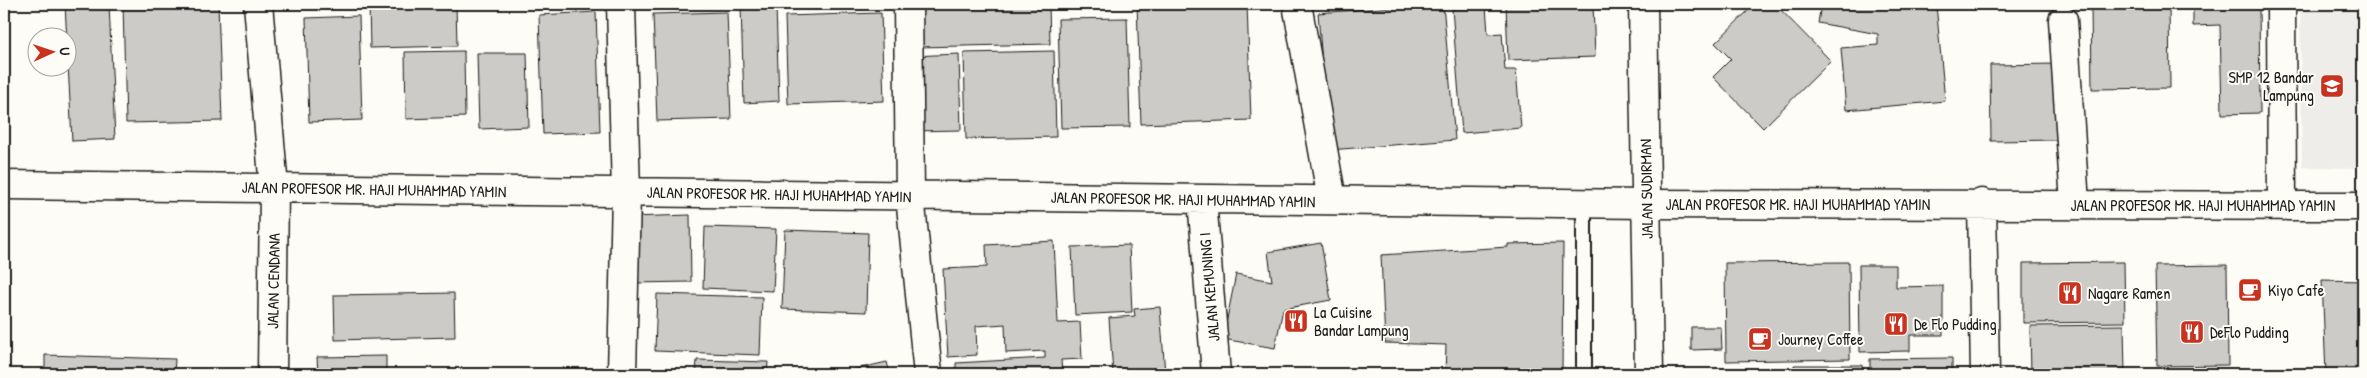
<svg xmlns="http://www.w3.org/2000/svg" width="2367" height="378" font-family="'Patrick Hand',sans-serif">
  <rect width="100%" height="100%" fill="#fdfcf7"/>
  <filter id="ink" filterUnits="userSpaceOnUse"><feTurbulence type="fractalNoise" baseFrequency=".02" numOctaves="2"/><feDisplacementMap in="SourceGraphic" scale="10" xChannelSelector="R" yChannelSelector="G"/><feConvolveMatrix kernelMatrix="1 2 1 2 8 2 1 2 1" color-interpolation-filters="sRGB"/></filter>
  <g filter="url(#ink)">
    <path fill="#eeede9" d="M 2300,4 L 2363,4 L 2363,168 L 2302,167 Z"/>
    <path fill="#cccbc8" stroke="#1c1c1c" d="M 65,4 L 109,4 L 115,139 L 72,141 Z
      M 123,4 L 218,4 L 222,121 L 126,123 Z
      M 369,4 L 456,4 L 457,46 L 370,48 Z
      M 918,4 L 1049,4 L 1050,44 L 919,47 Z
      M 1137,4 L 1247,4 L 1251,120 L 1141,124 Z
      M 1432,4 L 1443,4 L 1455,140 L 1329,150 L 1318,13 Z
      M 1506,4 L 1593,4 L 1595,57 L 1508,60 Z
      M 1755,4 L 1775,4 L 1831,61 L 1763,128 L 1713,77 L 1731,59 L 1715,43 Z
      M 1821,4 L 1936,4 L 1945,101 L 1846,110 L 1841,48 L 1878,45 L 1878,34 L 1818,23 Z
      M 2091,4 L 2169,4 L 2170,88 L 2092,89 Z
      M 2193,4 L 2259,4 L 2260,113 L 2222,114 L 2220,25 L 2193,26 Z
      M 776,6 L 779,101 L 744,103 L 741,7 Z
      M 1486,6 L 1488,34 L 1502,33 L 1505,70 L 1516,70 L 1521,128 L 1462,133 L 1452,9 Z
      M 596,12 L 600,132 L 543,134 L 539,15 Z
      M 727,12 L 731,119 L 657,121 L 653,14 Z
      M 881,13 L 884,101 L 788,104 L 785,16 Z
      M 359,16 L 362,120 L 309,122 L 306,18 Z
      M 1127,18 L 1130,127 L 1061,128 L 1058,19 Z
      M 464,51 L 465,117 L 406,119 L 405,52 Z
      M 1054,51 L 1056,137 L 966,139 L 964,53 Z
      M 477,53 L 527,53 L 529,127 L 479,129 Z
      M 959,54 L 961,130 L 913,131 L 911,56 Z
      M 2058,64 L 2058,140 L 1991,141 L 1990,65 Z
      M 690,215 L 691,282 L 632,283 L 631,217 Z
      M 705,227 L 776,229 L 773,291 L 703,288 Z
      M 785,230 L 868,233 L 866,312 L 782,309 Z
      M 1054,241 L 1058,323 L 1080,322 L 1082,359 L 1061,360 L 1062,374 L 956,374 L 956,363 L 1045,358 L 1045,351 L 1006,353 L 1005,324 L 976,326 L 977,355 L 948,357 L 943,269 L 987,267 L 986,245 Z
      M 1321,243 L 1331,300 L 1283,309 L 1275,348 L 1223,339 L 1236,274 L 1272,281 L 1268,252 Z
      M 1563,243 L 1562,374 L 1445,374 L 1446,345 L 1385,343 L 1381,255 L 1508,247 L 1508,244 Z
      M 1129,245 L 1132,312 L 1075,315 L 1072,247 Z
      M 1849,262 L 1850,359 L 1726,361 L 1725,263 Z
      M 2124,262 L 2125,322 L 2023,323 L 2023,263 Z
      M 1859,265 L 1896,265 L 1896,287 L 1943,286 L 1943,335 L 1910,335 L 1910,351 L 1860,352 Z
      M 2227,265 L 2228,365 L 2157,366 L 2155,266 Z
      M 2322,280 L 2363,281 L 2363,374 L 2326,374 Z
      M 454,293 L 455,337 L 335,340 L 334,295 Z
      M 657,294 L 762,297 L 760,355 L 655,351 Z
      M 1160,307 L 1165,374 L 1113,374 L 1109,318 L 1135,316 L 1134,309 Z
      M 2124,325 L 2125,374 L 2031,374 L 2030,326 Z
      M 1691,327 L 1721,327 L 1722,349 L 1691,350 Z
      M 45,355 L 175,359 L 174,374 L 45,374 Z
      M 386,356 L 386,374 L 318,374 L 317,357 Z
      M 1952,358 L 1952,374 L 1870,374 L 1870,359 Z
      M 697,360 L 768,362 L 767,374 L 696,374 Z
      M 887,362 L 890,374 L 834,374 Z
      M 1794,365 L 1862,365 L 1862,374 L 1794,374 Z
      M 1790,373 L 1790,374 L 1735,374 Z"/>
    <g fill="none" stroke-linecap="round" stroke-linejoin="round">
      <defs>
        <path id="lane" d="M 1584,203 L 1584,374"/>
        <path id="street" d="M 258,4 L 274,188 L 272,374
          M 621,4 L 626,193 L 622,374
          M 908,4 L 910,196 L 928,374
          M 1297,4 L 1332,200
          M 2281,4 L 2282,206
          M 2063,20 L 2075,204
          M 4,185 L 1646,204 L 2363,206
          M 1202,199 L 1216,374
          M 1982,203 L 1985,374"/>
        <path id="primary" d="M 1643,4 L 1649,374"/>
      </defs>
      <use href="#lane" stroke="#1c1c1c" stroke-width="18"/>
      <use href="#street" stroke="#1c1c1c" stroke-width="31"/>
      <use href="#primary" stroke="#1c1c1c" stroke-width="31"/>
      <use href="#lane" stroke="#fdfcf7" stroke-width="14"/>
      <use href="#street" stroke="#fdfcf7" stroke-width="28"/>
      <use href="#primary" stroke="#fdfcf7" stroke-width="28"/>
    </g>
  </g>
  <defs>
    <symbol id="school-square" viewBox="-11 -11 22 22"><rect x="-9" y="-9" width="18" height="18" rx="4" fill="#c8321e" stroke="#fdfcf7"/><path d="M0-5L7-2L0 1L-7-2ZM-4 1L0 2.5L4 1V4Q0 6-4 4Z" fill="#fff"/></symbol>
    <symbol id="cafe-square" viewBox="-11 -11 22 22"><rect x="-9" y="-9" width="18" height="18" rx="4" fill="#c8321e" stroke="#fdfcf7"/><path d="M-5.5-4.5H6V0H3Q3 3.5 0 3.5H-2.5Q-5.5 3.5-5.5 0ZM3-3.2v2h1.7v-2ZM-6 4.5H4V6H-6Z" fill="#fff"/></symbol>
    <symbol id="restaurant-square" viewBox="-11 -11 22 22"><rect x="-9" y="-9" width="18" height="18" rx="4" fill="#c8321e" stroke="#fdfcf7"/><path d="M-5-6h1v4h1v-4h1v4h1v-4h1v5L-1.5 .5V6h-2V.5L-5-1ZM5-6V6H3V1.5H1.5Q1.5-4 5-6Z" fill="#fff"/></symbol>
  </defs>
  <g fill-rule="evenodd">
    <use href="#school-square" x="2318" y="72" width="28" height="28"/>
    <use href="#cafe-square" x="2236" y="276" width="28" height="28"/>
    <use href="#restaurant-square" x="2056" y="279" width="28" height="28"/>
    <use href="#restaurant-square" x="1282" y="307" width="28" height="28"/>
    <use href="#restaurant-square" x="1882" y="310" width="28" height="28"/>
    <use href="#restaurant-square" x="2178" y="318" width="28" height="28"/>
    <use href="#cafe-square" x="1746" y="325" width="28" height="28"/>
  </g>
  <g text-anchor="middle" stroke-width="4" stroke-linejoin="round" paint-order="stroke">
    <g font-size="16" fill="#1c1c1c" stroke="#fdfcf7" text-anchor="start">
      <text x="2314" y="83" text-anchor="end">SMP 12 Bandar<tspan x="2314" dy="18">Lampung</tspan></text>
      <text x="2268" y="296">Kiyo Cafe</text>
      <text x="2088" y="299">Nagare Ramen</text>
      <text x="1314" y="318">La Cuisine<tspan x="1314" dy="18">Bandar Lampung</tspan></text>
      <text x="1914" y="330">De Flo Pudding</text>
      <text x="2210" y="338">DeFlo Pudding</text>
      <text x="1778" y="345">Journey Coffee</text>
    </g>
    <g font-size="16" fill="#1c1c1c" stroke="#fdfcf7">
      <text transform="translate(374 189) rotate(1)" y="6">JALAN PROFESOR MR. HAJI MUHAMMAD YAMIN</text>
      <text transform="translate(1646 189) rotate(-91)" y="6">JALAN SUDIRMAN</text>
      <text transform="translate(779 194) rotate(1)" y="6">JALAN PROFESOR MR. HAJI MUHAMMAD YAMIN</text>
      <text transform="translate(1183 199) rotate(1)" y="6">JALAN PROFESOR MR. HAJI MUHAMMAD YAMIN</text>
      <text x="1798" y="210">JALAN PROFESOR MR. HAJI MUHAMMAD YAMIN</text>
      <text x="2203" y="211">JALAN PROFESOR MR. HAJI MUHAMMAD YAMIN</text>
      <text transform="translate(273 281) rotate(-89)" y="6">JALAN CENDANA</text>
      <text transform="translate(1209 287) rotate(-95)" y="6">JALAN KEMUNING I</text>
    </g>
  </g>
  <rect width="2367" height="378" fill="none" stroke="#fdfcf7" stroke-width="20"/>
  <rect x="10" y="10" width="2347" height="358" fill="none" stroke="#1c1c1c" stroke-width="2" filter="url(#ink)"/>
  <g transform="translate(52 52) rotate(87)"><circle r="24" fill="#fdfcf7" stroke="#a3a29f"/>
  <path d="M0-4L9 19L0 12L-9 19Z" fill="#c8321e"/>
  <text y="-8" font-size="14" font-weight="bold" text-anchor="middle" fill="#1c1c1c">U</text>
  </g>
</svg>
